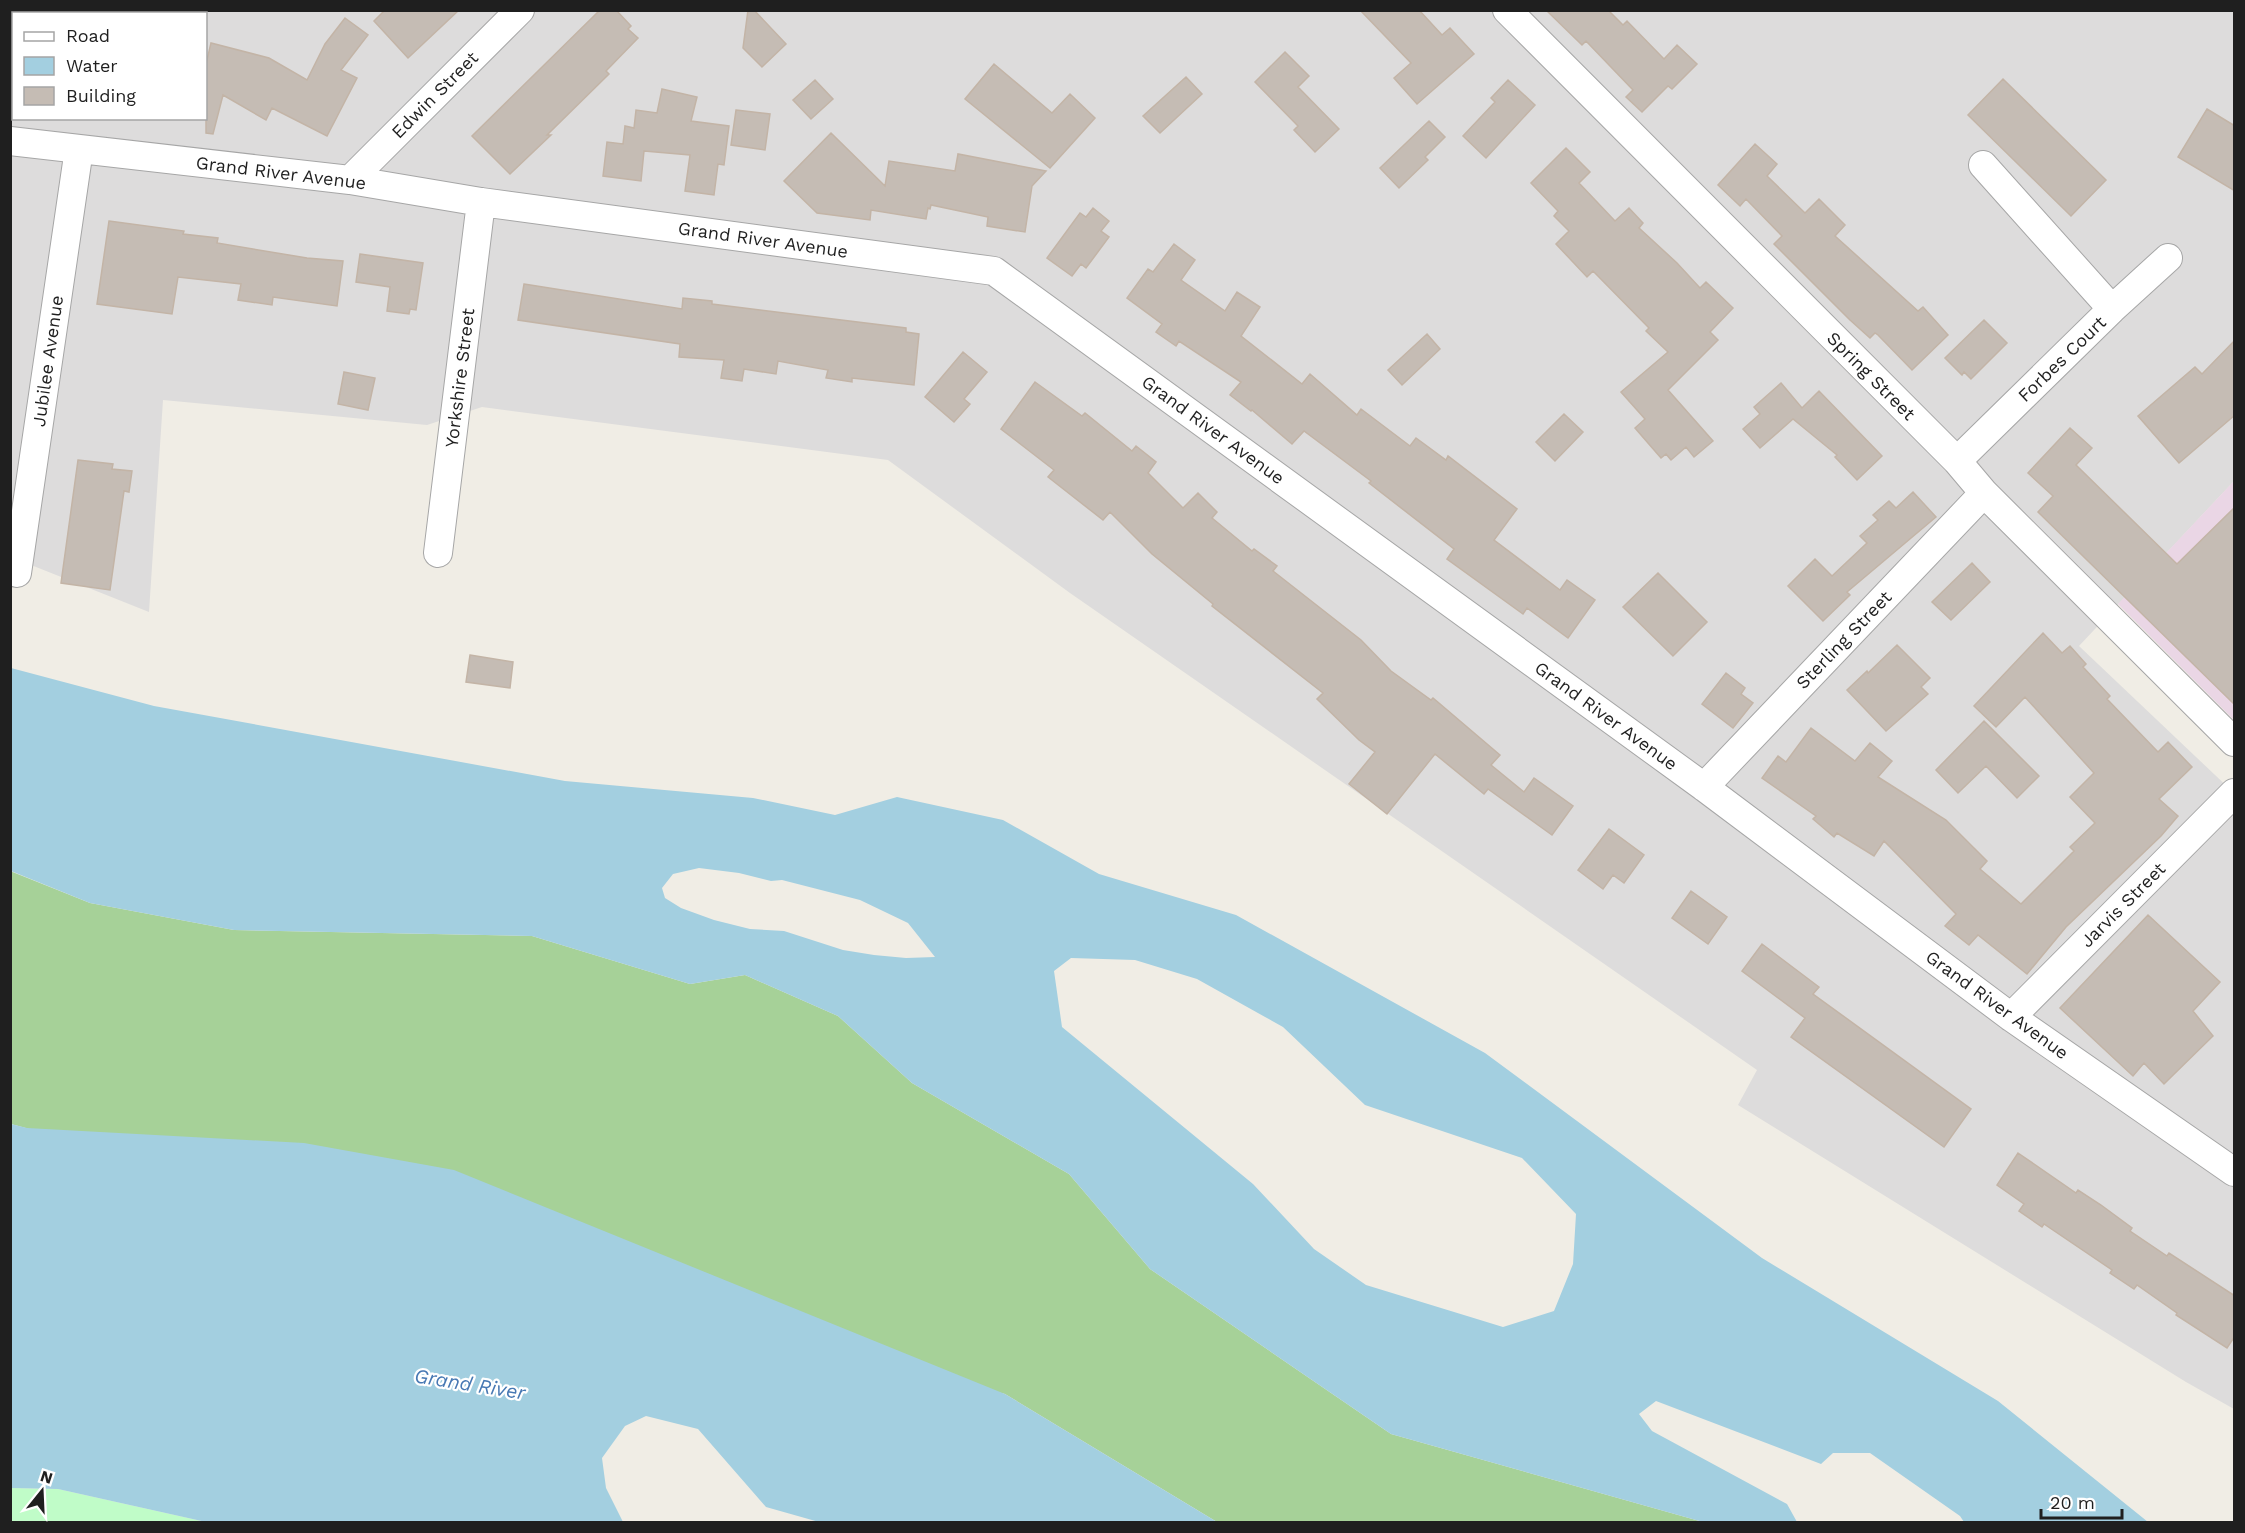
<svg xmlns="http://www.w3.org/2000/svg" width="2245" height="1533" font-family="'Work Sans',sans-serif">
  <rect width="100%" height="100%" fill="#f0ede5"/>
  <path fill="#dddcdc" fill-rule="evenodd" d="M 10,11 L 2234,11 L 2234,481 L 2079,646 L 2234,793 L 2234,1409 L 2186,1382 L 1738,1105 L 1757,1070 L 1070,593 L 888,460 L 482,407 L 427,425 L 163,400 L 149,612 L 11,557 ZM 14,14 L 206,14 L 206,118 L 14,118 Z"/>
  <path fill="#ead6e5" d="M 2234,481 L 2234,720 L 2118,604 Z"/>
  <path fill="#a6d198" d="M 10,871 L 90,903 L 234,930 L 532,936 L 690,984 L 745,975 L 838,1016 L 912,1083 L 1069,1174 L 1150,1269 L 1391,1434 L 1703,1522 L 1217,1522 L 1005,1394 L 11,1124 Z"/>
  <path fill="#c0fcc8" d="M 11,1488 L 58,1489 L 206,1522 L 11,1522 Z"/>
  <path fill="#a3cfe0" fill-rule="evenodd" d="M 11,668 L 154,706 L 565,781 L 753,798 L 835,815 L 897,797 L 1003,820 L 1099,874 L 1236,915 L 1485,1053 L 1762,1258 L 1998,1401 L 2148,1522 L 1964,1522 L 1960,1516 L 1870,1453 L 1833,1453 L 1821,1464 L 1656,1401 L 1639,1414 L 1652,1431 L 1787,1504 L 1797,1522 L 1703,1522 L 1391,1434 L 1150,1269 L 1069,1174 L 912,1083 L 838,1016 L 745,975 L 690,984 L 532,936 L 234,930 L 90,903 L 11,871 ZM 699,868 L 739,873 L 771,881 L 782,880 L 860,900 L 908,923 L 935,957 L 906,958 L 874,955 L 843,950 L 784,931 L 750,929 L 714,920 L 681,908 L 665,898 L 662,888 L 673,874 ZM 1071,958 L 1135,960 L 1197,979 L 1283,1027 L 1365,1105 L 1522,1158 L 1576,1214 L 1573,1264 L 1554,1311 L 1503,1327 L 1366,1285 L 1314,1249 L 1253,1184 L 1062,1027 L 1054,971 Z
    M 11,1124 L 27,1128 L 304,1143 L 454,1170 L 1005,1394 L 1217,1522 L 819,1522 L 766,1507 L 698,1429 L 646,1416 L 625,1426 L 602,1458 L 606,1488 L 623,1522 L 206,1522 L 58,1489 L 11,1488 Z"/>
  <path fill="#c5bcb4" stroke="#c3b4a6" stroke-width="1.5" d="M 385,10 L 459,10 L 408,58 L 374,21 Z
    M 600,10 L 616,10 L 631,26 L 628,29 L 638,38 L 606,71 L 609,74 L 547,135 L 551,135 L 510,174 L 472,136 Z
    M 748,10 L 754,10 L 786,44 L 762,67 L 743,48 Z
    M 1360,10 L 1419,10 L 1442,35 L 1450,28 L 1474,54 L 1417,104 L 1394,78 L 1411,63 Z
    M 1546,10 L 1608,10 L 1623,25 L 1627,21 L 1664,59 L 1677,45 L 1697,64 L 1672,89 L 1668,86 L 1642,112 L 1626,97 L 1633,90 L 1586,41 L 1582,45 Z
    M 345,18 L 368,35 L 341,70 L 357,78 L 327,136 L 272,108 L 266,120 L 223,95 L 213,134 L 206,133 L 206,64 L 211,43 L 269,58 L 307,80 L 325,44 Z
    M 1285,52 L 1309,76 L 1298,87 L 1339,129 L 1315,152 L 1294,130 L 1298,126 L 1255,82 Z
    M 994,64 L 1052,113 L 1070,94 L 1095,118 L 1050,168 L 965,99 Z
    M 1186,77 L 1202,94 L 1160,133 L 1143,116 Z
    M 2003,79 L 2106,180 L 2071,216 L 1968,115 Z
    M 815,80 L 833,99 L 811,119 L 793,100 Z
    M 1508,80 L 1535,105 L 1486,158 L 1463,136 L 1495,102 L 1491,98 Z
    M 662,89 L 697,97 L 691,121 L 729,126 L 724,165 L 718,164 L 714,195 L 685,191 L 690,155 L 644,151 L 641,181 L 603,176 L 607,142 L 623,144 L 625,126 L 634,128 L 636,110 L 657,113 Z
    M 2207,109 L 2235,126 L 2235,191 L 2178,157 Z
    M 736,110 L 770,114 L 765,150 L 731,145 Z
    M 1429,121 L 1445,137 L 1425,157 L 1428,160 L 1399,188 L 1380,168 Z
    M 831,133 L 885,186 L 889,161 L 955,171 L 958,154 L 1046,171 L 1032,186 L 1025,232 L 987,226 L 988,217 L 931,205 L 930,209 L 928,208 L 926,219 L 871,210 L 870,220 L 817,213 L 784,181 Z
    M 1755,144 L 1777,164 L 1767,176 L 1805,213 L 1819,199 L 1845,225 L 1835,236 L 1918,311 L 1923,307 L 1948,335 L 1912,370 L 1878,335 L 1875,333 L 1870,338 L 1850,320 L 1774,244 L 1782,236 L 1746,199 L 1740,206 L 1718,185 Z
    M 1566,148 L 1590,172 L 1579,183 L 1615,221 L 1629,208 L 1643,223 L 1639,228 L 1677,263 L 1700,288 L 1706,282 L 1733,308 L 1710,332 L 1718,340 L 1668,390 L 1713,441 L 1694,457 L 1686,447 L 1671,460 L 1666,454 L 1661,458 L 1635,428 L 1645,419 L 1621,392 L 1668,352 L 1646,331 L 1649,328 L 1593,271 L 1587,277 L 1556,244 L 1569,231 L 1554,216 L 1558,211 L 1531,183 Z
    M 1093,208 L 1109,221 L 1101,231 L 1109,237 L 1086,268 L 1081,264 L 1072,276 L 1047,258 L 1080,213 L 1086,217 Z
    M 109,221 L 184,231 L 183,234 L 218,238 L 217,243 L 307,258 L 343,261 L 337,306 L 273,297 L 272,305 L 238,300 L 241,284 L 178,277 L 172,314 L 97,304 Z
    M 1174,244 L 1195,260 L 1181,280 L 1225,311 L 1237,292 L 1260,307 L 1241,336 L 1302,384 L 1310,374 L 1357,415 L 1361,409 L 1410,446 L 1416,438 L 1446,460 L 1448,456 L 1517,509 L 1494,540 L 1560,590 L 1567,580 L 1595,600 L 1568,638 L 1527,608 L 1523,614 L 1447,559 L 1454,549 L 1369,483 L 1371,481 L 1304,431 L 1292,444 L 1252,410 L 1251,411 L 1230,395 L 1241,382 L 1179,341 L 1176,346 L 1156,332 L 1162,324 L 1127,298 L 1148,269 L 1153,272 Z
    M 360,254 L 423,263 L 416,310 L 410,309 L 409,314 L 387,311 L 390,287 L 356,282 Z
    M 524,284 L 682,309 L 683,298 L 712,301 L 712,304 L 906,328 L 906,332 L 919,334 L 914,385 L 852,378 L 852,382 L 826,378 L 828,370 L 778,361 L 776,374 L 744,369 L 742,381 L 721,378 L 724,360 L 679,357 L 680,344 L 518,320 Z
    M 1984,320 L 2007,343 L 1971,379 L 1964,372 L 1962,375 L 1945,358 Z
    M 1427,334 L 1440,349 L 1402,385 L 1388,370 Z
    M 2235,340 L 2235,415 L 2179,463 L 2138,416 L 2195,367 L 2202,374 Z
    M 963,352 L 987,372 L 964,399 L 970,404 L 954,422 L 925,397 Z
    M 344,372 L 375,378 L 368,410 L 338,404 Z
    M 1035,382 L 1082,416 L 1085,413 L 1132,451 L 1136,446 L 1156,462 L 1148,473 L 1183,508 L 1198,493 L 1217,512 L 1212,518 L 1252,551 L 1254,549 L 1277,566 L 1273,571 L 1361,640 L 1391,671 L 1431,700 L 1433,698 L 1500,755 L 1491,765 L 1524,792 L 1534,778 L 1573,806 L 1552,835 L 1488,789 L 1484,794 L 1435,754 L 1387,814 L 1349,784 L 1375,752 L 1359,740 L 1317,699 L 1323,693 L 1212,606 L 1213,604 L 1152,554 L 1110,512 L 1103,520 L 1048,477 L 1054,470 L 1001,429 Z
    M 1781,383 L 1802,408 L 1819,391 L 1882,456 L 1857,480 L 1835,457 L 1837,455 L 1793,419 L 1760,448 L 1743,429 L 1760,414 L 1754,407 Z
    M 1564,414 L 1583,432 L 1555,461 L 1536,442 Z
    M 2070,428 L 2092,448 L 2076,465 L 2177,564 L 2235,507 L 2235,705 L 2038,512 L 2053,496 L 2028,473 Z
    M 78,460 L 113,464 L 112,469 L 132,471 L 129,492 L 124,491 L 110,590 L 61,583 Z
    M 1913,492 L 1936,517 L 1847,592 L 1850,595 L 1823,621 L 1788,586 L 1815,559 L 1832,576 L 1867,543 L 1860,536 L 1878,520 L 1873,515 L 1889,501 L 1896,508 Z
    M 1972,563 L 1990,582 L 1951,620 L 1932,602 Z
    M 1658,573 L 1707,622 L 1673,656 L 1623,607 Z
    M 2043,633 L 2062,653 L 2070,646 L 2086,664 L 2083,667 L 2110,696 L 2107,699 L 2158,752 L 2168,742 L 2192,767 L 2159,799 L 2178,816 L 2161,836 L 2066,927 L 2027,974 L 1978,935 L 1969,945 L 1945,926 L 1956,914 L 1884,841 L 1874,856 L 1837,833 L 1834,837 L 1813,819 L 1816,816 L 1762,778 L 1778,756 L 1786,762 L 1811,728 L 1855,761 L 1870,743 L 1892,761 L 1878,777 L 1946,820 L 1987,861 L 1980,869 L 2021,904 L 2074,851 L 2070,847 L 2095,823 L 2070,797 L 2094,773 L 2025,697 L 1996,727 L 1974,706 Z
    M 1897,645 L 1930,678 L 1921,687 L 1928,694 L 1886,731 L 1847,690 L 1867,671 L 1868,673 Z
    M 470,655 L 513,662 L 510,688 L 466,682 Z
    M 1726,673 L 1745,688 L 1741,694 L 1753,703 L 1733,728 L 1702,704 Z
    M 1984,721 L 2039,776 L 2017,798 L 1986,766 L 1958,793 L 1936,770 Z
    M 1609,829 L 1644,855 L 1624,883 L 1613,875 L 1603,889 L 1578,870 Z
    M 1691,891 L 1727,917 L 1708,944 L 1672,918 Z
    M 2148,915 L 2220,982 L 2193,1011 L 2213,1036 L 2164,1084 L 2144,1063 L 2133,1076 L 2060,1008 Z
    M 1762,944 L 1819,987 L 1813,994 L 1971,1109 L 1944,1147 L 1791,1037 L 1805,1018 L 1742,971 Z
    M 2018,1153 L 2076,1193 L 2078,1190 L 2101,1205 L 2132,1228 L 2130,1231 L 2167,1256 L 2169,1253 L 2235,1296 L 2235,1336 L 2227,1348 L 2176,1315 L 2177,1313 L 2137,1285 L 2134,1289 L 2110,1273 L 2112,1270 L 2044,1224 L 2042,1227 L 2019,1211 L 2024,1204 L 1997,1185 Z"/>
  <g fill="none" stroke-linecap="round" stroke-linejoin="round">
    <defs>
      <path id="minor" d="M 1507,10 L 1957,461 L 1984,493 L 2234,742
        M 10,141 L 350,180 L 481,202 L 994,271 L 1704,787 L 2011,1017 L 2234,1172
        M 1983,165 L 2112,309
        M 350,180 L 520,10
        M 1957,461 L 2112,309 L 2168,258
        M 438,553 L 481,202
        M 17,573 L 79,149
        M 1704,787 L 1984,493
        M 2011,1017 L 2234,793"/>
    </defs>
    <use href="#minor" stroke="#a6a6a6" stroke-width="30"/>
    <use href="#minor" stroke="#fff" stroke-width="28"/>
  </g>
  <g text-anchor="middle" stroke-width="4.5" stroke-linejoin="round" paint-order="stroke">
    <g font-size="18" fill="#1f1f1f" stroke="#fff">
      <text transform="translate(435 95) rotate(-45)" y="6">Edwin Street</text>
      <text transform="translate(281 173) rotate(7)" y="6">Grand River Avenue</text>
      <text transform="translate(763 240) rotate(8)" y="6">Grand River Avenue</text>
      <text transform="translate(2062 359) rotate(-44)" y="6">Forbes Court</text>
      <text transform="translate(48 361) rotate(-82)" y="6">Jubilee Avenue</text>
      <text transform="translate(1871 376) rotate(45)" y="6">Spring Street</text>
      <text transform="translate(460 378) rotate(-83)" y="6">Yorkshire Street</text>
      <text transform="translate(1213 430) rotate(36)" y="6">Grand River Avenue</text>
      <text transform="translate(1844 640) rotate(-46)" y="6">Sterling Street</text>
      <text transform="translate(1606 716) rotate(36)" y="6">Grand River Avenue</text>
      <text transform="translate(2123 905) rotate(-45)" y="6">Jarvis Street</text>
      <text transform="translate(1997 1005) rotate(36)" y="6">Grand River Avenue</text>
    </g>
    <g font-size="20" font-style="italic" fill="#4778b3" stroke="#fff">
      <text transform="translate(470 1384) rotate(9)" y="7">Grand River</text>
    </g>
  </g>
  <rect width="2245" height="1533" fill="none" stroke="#1f1f1f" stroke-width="24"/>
  <rect x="12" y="12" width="195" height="108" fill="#ffffff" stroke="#a5a5a5" stroke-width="1.5"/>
  <rect x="24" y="32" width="30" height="9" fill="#ffffff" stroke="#a5a5a5" stroke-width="1.5"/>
  <text x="66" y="42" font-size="18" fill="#1f1f1f">Road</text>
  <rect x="24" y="57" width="30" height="18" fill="#a3cfe0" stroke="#a5a5a5" stroke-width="1.5"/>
  <text x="66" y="72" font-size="18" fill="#1f1f1f">Water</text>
  <rect x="24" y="87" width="30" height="18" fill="#c5bcb4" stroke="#a5a5a5" stroke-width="1.5"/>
  <text x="66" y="102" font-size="18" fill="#1f1f1f">Building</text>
  <g transform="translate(42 1491) rotate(18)" stroke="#ffffff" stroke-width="4.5" paint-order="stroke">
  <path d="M0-4.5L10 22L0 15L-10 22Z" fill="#1f1f1f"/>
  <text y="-9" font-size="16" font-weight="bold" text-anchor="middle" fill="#1f1f1f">N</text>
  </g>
  <path d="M2041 1509v9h81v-9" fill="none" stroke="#1f1f1f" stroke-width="3"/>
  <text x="2050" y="1509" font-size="18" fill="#1f1f1f" stroke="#ffffff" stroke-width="4.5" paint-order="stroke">20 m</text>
</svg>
